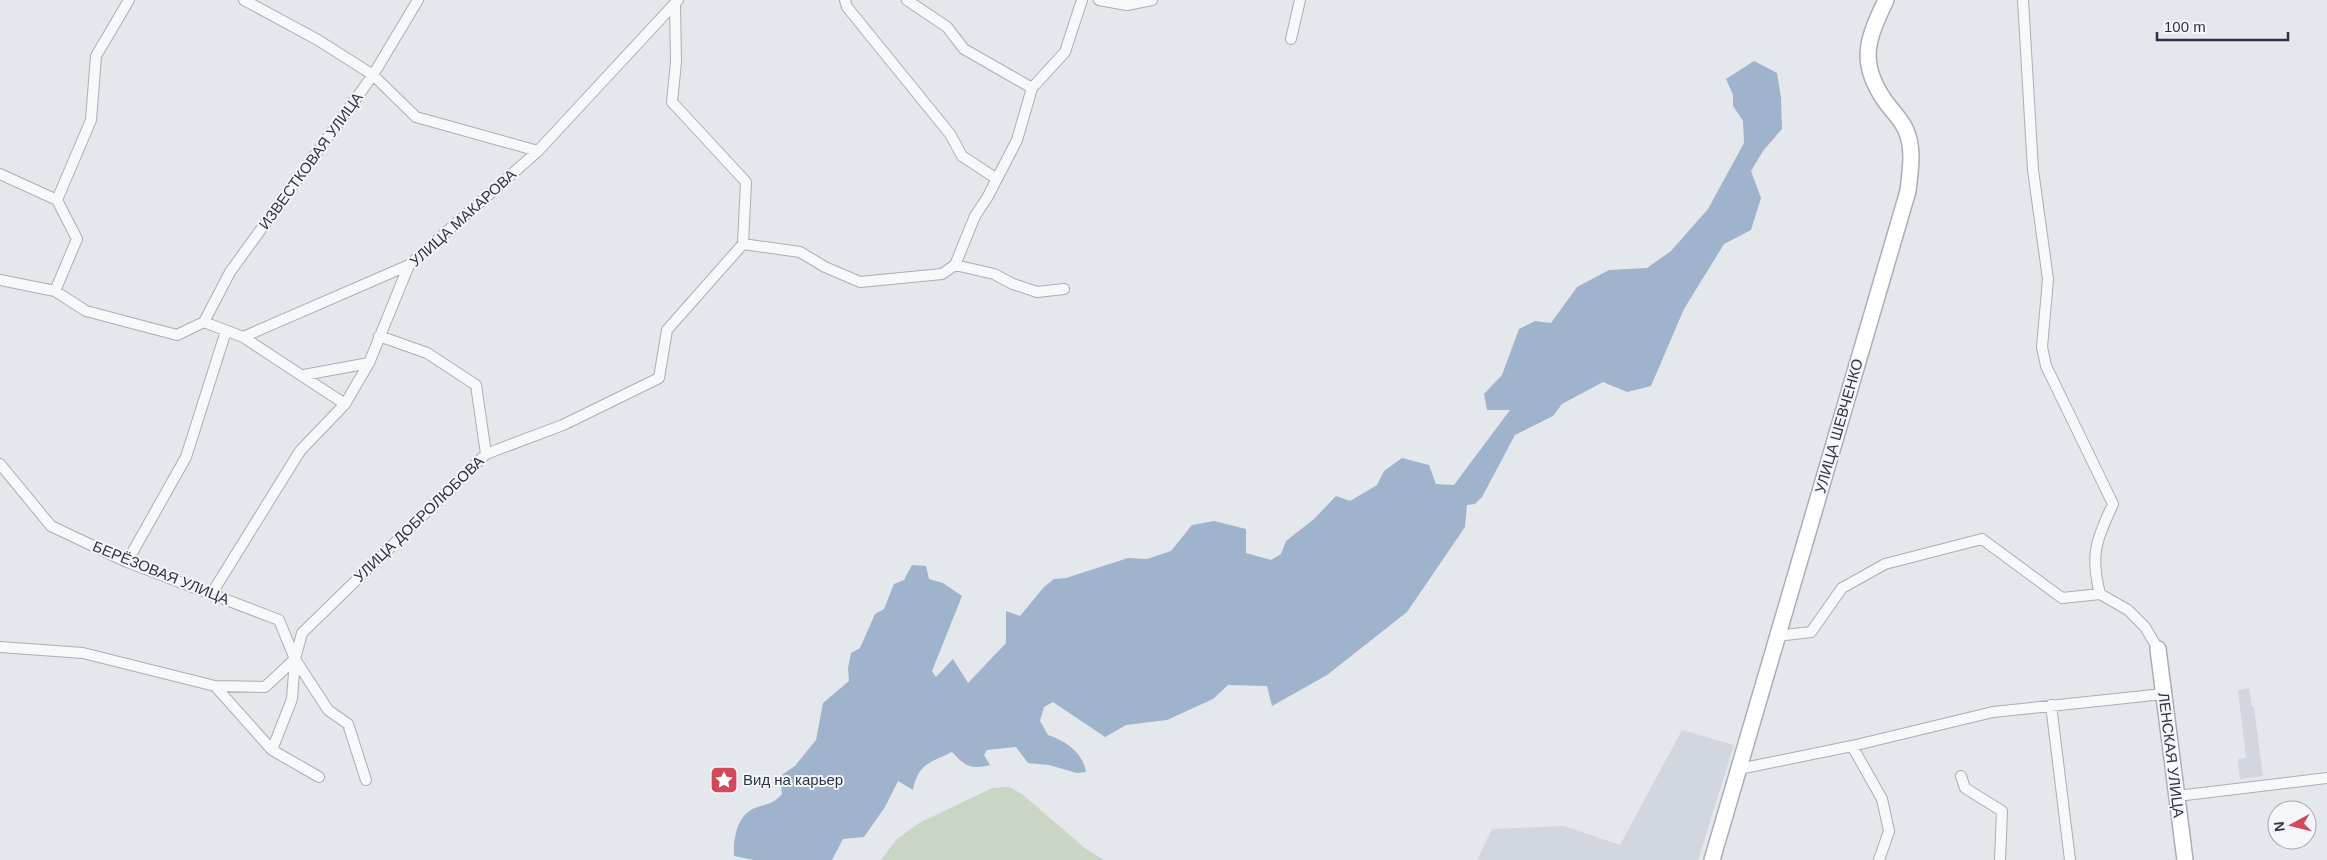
<svg xmlns="http://www.w3.org/2000/svg" width="2327" height="860" font-family="Helvetica,sans-serif">
  <rect width="100%" height="100%" fill="#e4e7ec"/>
  <path fill="#d2d6de" d="M 2249,688 L 2252,707 L 2254,707 L 2263,776 L 2240,779 L 2238,759 L 2246,758 L 2238,690 Z
    M 1682,730 L 1734,745 L 1698,860 L 1477,860 L 1492,829 L 1564,826 L 1620,845 Z"/>
  <path fill="#c9d6c5" d="M 1009,787 L 1022,794 L 1086,849 L 1104,860 L 881,860 L 897,839 L 919,823 L 992,788 Z"/>
  <path fill="#9fb4cc" d="M 1754,61 L 1777,73 L 1781,97 L 1782,129 L 1763,151 L 1751,171 L 1761,198 L 1751,230 L 1724,244 L 1684,309 L 1651,386 L 1627,392 L 1603,382 L 1562,404 L 1553,416 L 1515,435 L 1482,497 L 1475,504 L 1467,505 L 1465,527 L 1407,612 L 1327,675 L 1272,706 L 1267,686 L 1228,685 L 1213,699 L 1167,720 L 1126,725 L 1105,737 L 1053,702 L 1044,707 L 1040,721 L 1048,735 C 1066,741 1083,753 1086,772 L 1077,773 L 1049,765 L 1028,763 L 1016,747 L 987,750 L 984,755 L 990,765 C 970,770 965,766 952,752 C 929,763 918,764 913,790 L 898,781 L 885,807 L 864,837 L 843,839 L 832,860 L 754,860 L 734,856 C 733,839 737,815 755,808 C 768,803 772,805 782,794 L 780,776 L 795,766 L 816,740 L 823,703 L 849,681 L 848,668 L 851,653 L 860,648 L 875,614 L 884,609 L 894,584 L 904,580 L 912,565 L 926,566 L 929,579 L 943,583 L 962,596 L 932,671 L 936,677 L 953,659 L 968,683 L 1006,643 L 1006,611 L 1020,616 L 1044,587 L 1054,579 L 1066,578 L 1128,558 L 1147,559 L 1171,551 L 1192,525 L 1214,521 L 1246,529 L 1246,553 L 1271,560 L 1281,554 L 1286,541 L 1314,519 L 1336,496 L 1350,501 L 1377,485 L 1384,471 L 1402,458 L 1429,465 L 1436,484 L 1454,485 L 1510,410 L 1487,410 L 1484,394 L 1502,375 L 1519,329 L 1535,321 L 1551,323 L 1577,287 L 1609,270 L 1647,268 L 1671,251 L 1708,209 L 1744,143 L 1743,121 L 1733,106 L 1733,95 L 1726,79 Z"/>
  <g fill="none" stroke-linecap="round" stroke-linejoin="round">
    <defs>
      <path id="street" d="M 244,0 L 318,40 L 373,75 L 416,117 L 538,151
        M 845,0 L 847,7 L 950,134 L 962,156 L 997,179
        M 907,0 L 947,27 L 964,49 L 1032,88
        M 1099,0 L 1127,5 L 1152,0
        M 2023,0 L 2033,170 L 2048,279 L 2042,347 L 2046,366 L 2113,504 C 2096,540 2090,555 2100,594
        M 675,4 L 676,62 L 672,102 L 746,182 L 743,244
        M 1291,39 L 1300,0
        M 0,174 L 57,200
        M 955,265 L 994,274 L 1013,284 L 1037,292 L 1064,289
        M 0,280 L 55,291 L 86,311 L 177,335 L 204,322 L 243,337 L 409,265
        M 55,291 L 77,239 L 57,200 L 91,120 L 96,56 L 129,0
        M 204,322 L 230,272 L 373,75 L 418,0
        M 379,336 L 427,353 L 476,385 L 486,454
        M 243,337 L 345,404
        M 304,375 L 369,363
        M 0,464 L 51,526 L 127,562 L 279,620 L 295,659 L 328,710 L 348,724 L 366,780
        M 127,562 L 186,457 L 226,331
        M 212,593 L 300,451 L 345,404 L 369,363 L 409,265 L 538,151 L 678,0
        M 1777,636 L 1811,632 L 1842,588 L 1885,564 L 1982,539 L 2062,598 L 2100,594 L 2128,610 L 2145,627 L 2158,649
        M 0,647 L 83,653 L 215,686 L 265,687 L 295,659
        M 215,686 L 272,750 L 319,777
        M 2051,705 L 2070,860
        M 1852,746 L 1882,799 L 1889,831 L 1879,860
        M 272,750 L 292,699 L 295,659 L 302,633 L 486,454 L 563,425 L 659,378 L 667,330 L 743,244 L 800,252 L 825,267 L 860,282 L 942,274 L 955,265 L 975,216 L 987,198 L 1017,140 L 1032,88 L 1065,52 L 1082,0
        M 1739,769 L 1852,746 L 1993,712 L 2163,694
        M 1961,776 L 1965,788 L 2002,811 L 2000,860
        M 2177,796 L 2327,778"/>
      <path id="secondary" d="M 2158,649 L 2185,860
        M 1712,860 L 1908,191 C 1910,172 1914,151 1907,133 C 1904,122 1892,111 1885,101 C 1858,62 1867,40 1886,0"/>
    </defs>
    <use href="#street" stroke="#a9aeb7" stroke-width="12"/>
    <use href="#secondary" stroke="#a9aeb7" stroke-width="18"/>
    <use href="#street" stroke="#f7f8fa" stroke-width="10"/>
    <use href="#secondary" stroke="#fff" stroke-width="15"/>
  </g>
  <defs>
    <symbol id="sight-square" viewBox="-11 -11 22 22"><rect x="-9" y="-9" width="18" height="18" rx="4" fill="#d1495b" stroke="#f4f6f9"/><path d="M0-6L1.8-2.2L6-1.7L2.9 1.2L3.7 5.4L0 3.3L-3.7 5.4L-2.9 1.2L-6-1.7L-1.8-2.2Z" fill="#fff"/></symbol>
  </defs>
  <g fill-rule="evenodd">
    <use href="#sight-square" x="708" y="764" width="32" height="32"/>
  </g>
  <g text-anchor="middle" stroke-width="4" stroke-linejoin="round" paint-order="stroke">
    <g font-size="15" fill="#2b3445" stroke="#f4f6f9">
      <text transform="translate(311 161) rotate(-54)" y="5">ИЗВЕСТКОВАЯ УЛИЦА</text>
      <text transform="translate(463 218) rotate(-42)" y="5">УЛИЦА МАКАРОВА</text>
      <text transform="translate(1839 426) rotate(-74)" y="5">УЛИЦА ШЕВЧЕНКО</text>
      <text transform="translate(419 519) rotate(-44)" y="5">УЛИЦА ДОБРОЛЮБОВА</text>
      <text transform="translate(161 573) rotate(22)" y="5">БЕРЁЗОВАЯ УЛИЦА</text>
      <text transform="translate(2171 755) rotate(83)" y="5">ЛЕНСКАЯ УЛИЦА</text>
    </g>
    <g font-size="15" fill="#2b3445" stroke="#f4f6f9" text-anchor="start">
      <text x="743" y="785">Вид на карьер</text>
    </g>
  </g>
  <g transform="translate(2292 825) rotate(263)"><circle r="24" fill="#f4f6f9" stroke="#a4a8b1"/>
  <path d="M0-4L9 19L0 12L-9 19Z" fill="#d1495b"/>
  <text y="-8" font-size="14" font-weight="bold" text-anchor="middle" fill="#2b3445">N</text>
  </g>
  <path d="M2157 32v8h131v-8" fill="none" stroke="#2b3445" stroke-width="2.5"/>
  <text x="2164" y="32" font-size="15" fill="#2b3445" stroke="#f4f6f9" stroke-width="4" paint-order="stroke">100 m</text>
</svg>
